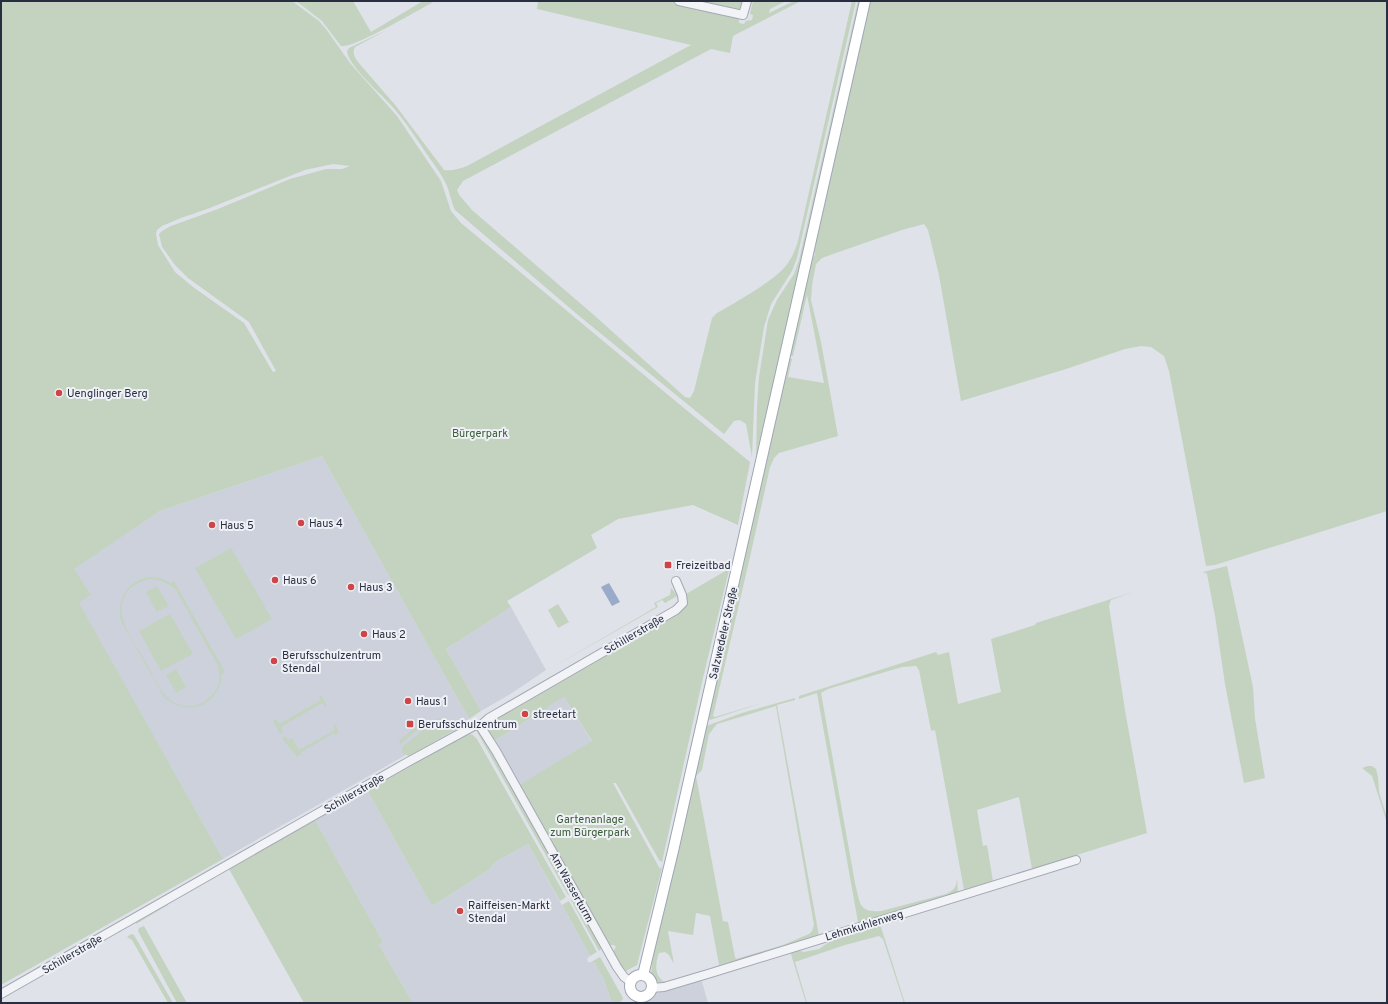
<svg xmlns="http://www.w3.org/2000/svg" width="1388" height="1004" font-family="Overpass,sans-serif">
  <rect width="100%" height="100%" fill="#dfe2e9"/>
  <path fill="#cdd1db" d="M 322,456 L 469,719 L 223,859 L 78,603 L 90,595 L 73,569 L 160,511 Z
    M 511,607 L 546,670 L 512,693 L 481,711 L 446,649 Z
    M 564,697 L 592,742 L 519,785 L 494,741 Z
    M 367,790 L 432,906 L 490,869 L 495,862 L 528,844 L 590,956 L 587,959 L 588,962 L 594,962 L 604,980 L 612,1003 L 413,1003 L 379,945 L 383,942 L 315,820 Z
    M 701,978 L 708,1003 L 645,1003 L 655,994 L 661,992 L 661,990 Z"/>
  <path fill="#c3d3c0" fill-rule="evenodd" d="M 1,1 L 292,1 L 319,21 L 326,29 L 350,63 L 397,116 L 441,181 L 451,211 L 461,223 L 679,404 L 750,462 L 738,525 L 693,505 L 618,519 L 591,535 L 597,548 L 507,601 L 511,607 L 446,649 L 481,711 L 469,719 L 322,456 L 160,511 L 74,569 L 91,595 L 79,603 L 223,859 L 1,985 ZM 333,164 L 350,166 L 342,169 L 326,169 L 290,179 L 218,209 L 171,226 L 162,231 L 159,234 L 162,247 L 175,265 L 188,278 L 249,322 L 276,371 L 273,372 L 244,323 L 193,287 L 175,272 L 158,245 L 156,234 L 157,230 L 162,226 L 181,218 L 207,209 L 305,170 Z
    M 296,1 L 353,1 L 371,32 L 423,1 L 435,1 C 420,9 353,49 341,46 L 322,21 Z
    M 538,1 L 668,1 L 736,16 L 739,19 L 739,23 L 744,24 L 746,21 L 752,20 L 753,15 L 750,14 L 753,1 L 786,1 L 770,9 L 769,13 L 794,1 L 801,1 L 733,36 L 730,53 L 711,49 L 463,181 L 457,190 L 460,196 L 472,210 L 595,316 L 685,397 L 690,398 L 694,391 L 712,318 L 717,313 C 736,302 769,284 784,268 C 791,260 795,251 798,241 L 852,1 L 856,1 L 797,258 L 792,271 L 771,304 L 764,327 L 755,383 L 752,457 L 746,424 L 740,420 L 734,421 L 724,434 L 578,315 L 455,210 C 451,202 450,192 446,184 C 441,173 433,163 426,153 C 415,136 403,118 389,103 C 379,92 348,65 347,51 L 349,48 L 387,30 L 355,47 C 352,53 354,56 358,62 L 396,106 L 444,170 C 452,171 459,169 467,166 L 691,45 L 537,9 Z
    M 690,1 L 744,1 L 740,11 Z
    M 858,1 L 862,1 L 759,459 L 756,459 L 757,406 L 759,377 L 768,320 L 777,300 L 794,274 L 799,260 Z
    M 869,1 L 1387,1 L 1387,511 L 1215,565 L 1206,566 L 1169,371 L 1164,356 L 1151,347 L 1141,346 L 1125,349 L 1066,369 L 961,401 L 939,275 L 928,230 L 924,224 L 902,230 L 833,254 L 822,258 L 816,264 L 812,285 L 811,300 L 821,342 L 838,436 L 779,453 L 774,458 L 770,467 L 750,557 L 713,716 L 715,717 L 765,702 L 710,720 L 707,717 L 788,358 L 792,359 L 788,377 L 824,383 L 807,295 L 793,356 L 788,355 L 810,260 L 815,255 L 813,245 Z
    M 231,548 L 272,619 L 236,639 L 195,568 Z
    M 733,565 L 666,866 L 664,865 L 708,670 Z
    M 1227,566 L 1253,687 L 1255,719 L 1265,778 L 1244,783 L 1225,684 L 1215,616 L 1207,574 L 1203,572 Z
    M 727,570 L 729,570 L 702,682 L 662,862 L 659,860 L 655,853 L 616,783 L 613,783 L 660,869 L 661,867 L 662,868 L 637,965 L 626,971 L 621,965 L 613,952 L 616,947 L 614,945 L 608,945 L 519,785 L 592,741 L 564,697 L 494,741 L 487,728 L 487,724 L 491,719 L 681,611 C 686,606 688,601 686,594 Z
    M 149,577 L 160,578 L 171,583 L 174,581 L 225,672 L 222,674 C 220,706 187,718 164,697 L 121,621 C 116,600 127,581 149,577 ZM 151,579 C 161,580 168,583 176,590 L 218,666 C 221,678 219,689 210,697 C 200,707 185,709 173,702 C 160,694 153,675 146,662 C 135,642 111,615 127,592 C 133,584 141,581 151,579 Z
    M 157,586 L 169,606 L 157,612 L 146,592 Z
    M 671,588 L 674,591 L 677,596 L 665,603 L 662,600 L 656,603 L 658,607 L 546,671 L 656,607 L 654,603 L 670,595 Z
    M 1133,592 L 1111,600 L 1109,606 L 1125,710 L 1147,833 L 1032,869 L 1019,797 L 977,810 L 983,846 L 987,845 L 993,881 L 964,890 L 935,730 L 932,731 L 931,730 L 919,670 L 916,666 L 902,667 L 828,689 L 821,693 L 855,883 C 860,902 858,913 881,911 L 946,894 C 954,890 956,888 957,879 L 958,893 L 860,925 L 858,922 L 817,693 L 799,699 L 799,696 L 936,652 L 938,655 L 949,652 L 958,704 L 1001,692 L 991,639 L 1035,625 L 1036,623 Z
    M 558,604 L 569,622 L 558,628 L 548,610 Z
    M 170,614 L 193,654 L 161,671 L 139,631 Z
    M 176,669 L 186,687 L 176,693 L 166,675 Z
    M 321,695 L 327,706 L 325,707 L 322,703 L 281,727 L 283,732 L 280,734 L 273,721 L 276,719 L 279,724 L 321,700 L 319,696 Z
    M 795,698 L 795,700 L 777,705 L 819,936 L 732,964 L 730,962 L 719,965 L 710,916 L 696,913 L 693,935 L 668,931 L 674,964 L 669,955 L 665,952 L 659,953 C 656,960 654,973 661,979 C 662,981 664,981 666,982 L 658,985 L 651,975 L 653,951 L 706,726 L 742,713 ZM 776,706 L 814,925 L 812,931 L 809,934 L 783,945 L 736,959 L 735,957 L 728,922 L 723,921 L 696,776 L 702,770 L 709,734 L 717,724 Z
    M 443,718 L 449,719 L 421,727 L 399,745 L 400,740 L 419,724 Z
    M 451,723 L 457,724 L 460,727 L 409,756 L 402,753 L 402,747 L 423,730 Z
    M 336,724 L 338,733 L 335,735 L 334,733 L 300,753 L 301,754 L 297,757 L 282,738 L 286,736 L 288,740 L 292,738 L 299,750 L 335,730 L 333,726 Z
    M 476,730 L 478,730 L 483,735 L 571,893 L 570,894 L 568,895 Z
    M 467,733 L 473,735 L 477,739 L 566,897 L 560,901 L 528,844 L 495,862 L 490,869 L 432,906 L 367,790 Z
    M 1368,766 L 1372,766 L 1376,769 L 1378,777 L 1379,792 L 1387,818 L 1387,823 L 1372,776 L 1362,768 Z
    M 315,820 L 383,942 L 379,945 L 413,1003 L 304,1003 L 229,869 L 168,904 L 168,905 L 136,924 L 136,921 Z
    M 573,899 L 575,900 L 602,948 L 599,951 L 571,900 Z
    M 569,901 L 597,952 L 590,956 L 562,905 Z
    M 880,924 L 905,1003 L 904,1003 L 883,939 L 879,936 L 845,945 L 795,962 L 807,1003 L 806,1003 L 790,951 L 798,950 L 804,952 L 819,949 L 835,938 Z
    M 144,926 L 187,1003 L 177,1003 L 138,931 L 139,928 Z
    M 131,934 L 134,935 L 173,1003 L 168,1003 L 132,940 L 127,937 Z
    M 600,957 L 623,998 C 622,1003 616,1003 612,1003 L 604,980 L 594,962 L 591,962 Z"/>
  <path fill="#9aabc9" d="M 609,583 L 620,602 L 612,606 L 601,587 Z"/>
  <g fill="none" stroke-linecap="round" stroke-linejoin="round">
    <defs>
      <path id="minor" d="M 679,1 L 743,15 L 747,1
        M 480,726 L 496,751 L 617,967 L 624,977 L 631,982
        M 652,988 L 664,987 L 711,973 L 1076,860
        M 1,994 L 406,763 L 472,727 L 475,725 L 480,726 L 489,718 L 676,610 L 683,603 L 682,595 L 676,581"/>
      <path id="major" d="M 643,975 L 673,851 L 865,1
        M630 986a11 11 0 1 1 22 0a11 11 0 1 1-22 0Z"/>
    </defs>
    <use href="#minor" stroke="#a4a8b3" stroke-width="10"/>
    <use href="#major" stroke="#9fa5b4" stroke-width="12"/>
    <use href="#minor" stroke="#f2f3f7" stroke-width="8"/>
    <use href="#major" stroke="#fff" stroke-width="10"/>
  </g>
  <g fill="#ce4447" stroke="#eff1f6" stroke-width="1.5">
    <circle cx="59" cy="393" r="4"/>
    <circle cx="301" cy="523" r="4"/>
    <circle cx="212" cy="525" r="4"/>
    <rect x="664" y="561" width="8" height="8" rx="2"/>
    <circle cx="275" cy="580" r="4"/>
    <circle cx="351" cy="587" r="4"/>
    <circle cx="364" cy="634" r="4"/>
    <circle cx="274" cy="661" r="4"/>
    <circle cx="408" cy="701" r="4"/>
    <circle cx="525" cy="714" r="4"/>
    <rect x="406" y="720" width="8" height="8" rx="2"/>
    <circle cx="460" cy="911" r="4"/>
  </g>
  <g text-anchor="middle" stroke-width="4" stroke-linejoin="round" paint-order="stroke">
    <g font-size="11" fill="#282e40" stroke="#eff1f6" text-anchor="start">
      <text x="67" y="397">Uenglinger Berg</text>
      <text x="309" y="527">Haus 4</text>
      <text x="220" y="529">Haus 5</text>
      <text x="676" y="569">Freizeitbad</text>
      <text x="283" y="584">Haus 6</text>
      <text x="359" y="591">Haus 3</text>
      <text x="372" y="638">Haus 2</text>
      <text x="282" y="659">Berufsschulzentrum<tspan x="282" dy="13">Stendal</tspan></text>
      <text x="416" y="705">Haus 1</text>
      <text x="533" y="718">streetart</text>
      <text x="418" y="728">Berufsschulzentrum</text>
      <text x="468" y="909">Raiffeisen-Markt<tspan x="468" dy="13">Stendal</tspan></text>
    </g>
    <g font-size="11" fill="#385c35" stroke="#eff1f6">
      <text x="480" y="437">Bürgerpark</text>
      <text x="590" y="823">Gartenanlage<tspan x="590" dy="13">zum Bürgerpark</tspan></text>
    </g>
    <g font-size="11" fill="#282e40" stroke="#eff1f6">
      <text transform="translate(723 633) rotate(-77)" y="4">Salzwedeler Straße</text>
      <text transform="translate(634 634) rotate(-30)" y="4">Schillerstraße</text>
      <text transform="translate(354 793) rotate(-30)" y="4">Schillerstraße</text>
      <text transform="translate(572 887) rotate(61)" y="4">Am Wasserturm</text>
      <text transform="translate(864 925) rotate(-17)" y="4">Lehmkuhlenweg</text>
      <text transform="translate(72 954) rotate(-30)" y="4">Schillerstraße</text>
    </g>
  </g>
  <rect width="1388" height="1004" fill="none" stroke="#282e40" stroke-width="4"/>
</svg>
